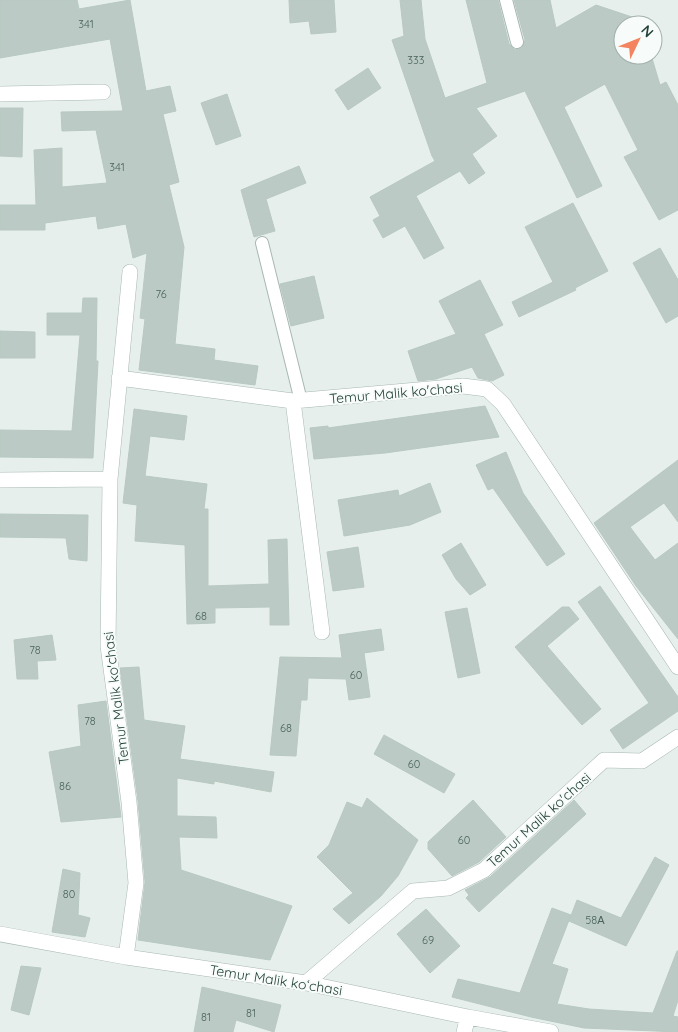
<svg xmlns="http://www.w3.org/2000/svg" width="678" height="1032" font-family="Quicksand,sans-serif">
  <rect width="100%" height="100%" fill="#e6efeb"/>
  <path fill="#bbcac4" stroke="#b8c9c2" d="M 0,0 L 77,0 L 79,9 L 130,0 L 146,91 L 170,86 L 176,111 L 163,114 L 179,182 L 169,185 L 184,247 L 175,344 L 215,349 L 214,360 L 258,366 L 255,385 L 139,370 L 145,319 L 140,318 L 147,253 L 133,258 L 126,224 L 98,229 L 96,216 L 45,223 L 45,230 L 0,230 L 0,205 L 36,205 L 34,150 L 62,148 L 62,187 L 107,183 L 96,130 L 62,131 L 61,112 L 123,111 L 110,39 L 0,58 Z
    M 289,0 L 334,0 L 336,32 L 311,34 L 309,21 L 290,23 Z
    M 400,0 L 421,0 L 425,39 L 445,98 L 487,83 L 466,0 L 498,0 L 509,44 L 515,50 L 522,48 L 525,40 L 514,0 L 550,0 L 556,28 L 596,5 L 641,20 L 639,25 L 623,25 L 623,55 L 651,55 L 660,85 L 666,82 L 678,105 L 678,210 L 659,220 L 624,157 L 638,150 L 605,84 L 564,107 L 602,186 L 577,198 L 525,91 L 476,108 L 497,136 L 472,154 L 485,173 L 469,184 L 460,171 L 416,196 L 444,248 L 424,259 L 405,226 L 383,238 L 373,220 L 380,216 L 370,197 L 435,161 L 432,156 L 392,40 L 404,36 Z
    M 368,68 L 381,88 L 348,110 L 335,90 Z
    M 227,94 L 241,136 L 216,145 L 201,103 Z
    M 0,108 L 23,108 L 22,157 L 0,156 Z
    M 299,166 L 306,183 L 266,199 L 275,231 L 254,237 L 241,190 Z
    M 573,203 L 608,271 L 575,288 L 576,290 L 519,317 L 512,302 L 553,282 L 525,227 Z
    M 660,248 L 678,280 L 678,316 L 666,323 L 633,263 Z
    M 314,276 L 324,318 L 291,326 L 280,284 Z
    M 480,280 L 503,325 L 484,334 L 504,375 L 492,381 L 478,378 L 472,367 L 436,379 L 418,381 L 408,351 L 456,334 L 439,301 Z
    M 83,298 L 97,298 L 96,361 L 98,361 L 93,458 L 0,457 L 0,430 L 72,431 L 80,335 L 47,335 L 47,313 L 82,313 Z
    M 0,331 L 35,332 L 35,358 L 0,358 Z
    M 485,406 L 499,437 L 385,453 L 314,459 L 310,428 L 328,426 L 328,428 Z
    M 134,409 L 187,416 L 184,440 L 150,436 L 145,476 L 207,484 L 204,509 L 208,509 L 208,586 L 269,584 L 268,540 L 287,539 L 289,625 L 270,625 L 270,607 L 215,608 L 215,623 L 187,624 L 185,545 L 135,541 L 137,505 L 123,503 Z
    M 506,452 L 523,493 L 565,554 L 547,566 L 493,488 L 488,490 L 476,465 Z
    M 678,460 L 678,522 L 664,503 L 630,527 L 655,560 L 678,543 L 678,639 L 636,586 L 594,523 Z
    M 430,483 L 441,512 L 410,525 L 344,536 L 338,500 L 398,490 L 399,496 Z
    M 0,514 L 88,515 L 87,561 L 69,559 L 66,538 L 0,537 Z
    M 461,543 L 486,585 L 470,595 L 456,579 L 442,555 Z
    M 358,547 L 364,587 L 333,591 L 327,552 Z
    M 600,586 L 678,697 L 678,711 L 623,749 L 610,730 L 649,703 L 578,602 Z
    M 562,607 L 569,607 L 579,619 L 547,646 L 601,709 L 582,725 L 515,647 Z
    M 467,608 L 480,673 L 458,678 L 445,612 Z
    M 381,629 L 384,650 L 364,653 L 370,697 L 349,700 L 346,679 L 308,678 L 307,700 L 301,700 L 296,756 L 270,755 L 280,657 L 342,658 L 339,635 Z
    M 52,635 L 56,660 L 37,661 L 38,679 L 17,679 L 14,640 Z
    M 139,667 L 144,720 L 185,726 L 180,759 L 274,772 L 271,792 L 214,781 L 214,784 L 177,778 L 177,816 L 216,817 L 217,838 L 179,837 L 181,870 L 292,906 L 270,960 L 138,940 L 145,882 L 138,801 L 120,668 Z
    M 106,701 L 121,817 L 61,822 L 49,752 L 81,746 L 78,705 Z
    M 384,735 L 455,774 L 444,793 L 374,754 Z
    M 367,798 L 418,840 L 398,876 L 381,896 L 349,924 L 333,909 L 353,893 L 317,857 L 329,845 L 347,802 L 362,808 Z
    M 473,800 L 506,837 L 479,862 L 452,876 L 428,849 L 428,842 Z
    M 574,800 L 586,814 L 479,912 L 466,898 L 469,895 L 465,890 L 490,877 Z
    M 655,857 L 669,865 L 626,946 L 569,921 L 577,900 L 621,918 Z
    M 63,869 L 80,873 L 78,915 L 90,918 L 85,937 L 52,932 Z
    M 552,908 L 571,915 L 552,964 L 568,969 L 557,1004 L 589,1009 L 653,1013 L 677,951 L 678,951 L 678,1000 L 673,1016 L 678,1017 L 678,1032 L 584,1028 L 531,1017 L 452,997 L 458,979 L 520,993 Z
    M 426,909 L 460,946 L 430,973 L 397,934 Z
    M 21,966 L 41,968 L 29,1015 L 11,1010 Z
    M 202,987 L 281,1005 L 274,1032 L 236,1020 L 233,1032 L 194,1032 Z"/>
  <g fill="none" stroke-linecap="round" stroke-linejoin="round">
    <defs>
      <path id="lane" d="M 506,0 L 517,42
        M 262,243 L 301,401"/>
      <path id="street" d="M 0,94 L 103,92
        M 119,378 L 293,401 L 463,386 L 487,389 L 503,404 L 678,667
        M 293,401 L 322,632
        M 0,480 L 110,479
        M 0,934 L 126,957 L 306,983 L 468,1017 L 551,1032
        M 126,957 L 136,883 L 129,802 L 108,646 L 110,479 L 130,272
        M 306,983 L 413,891 L 448,888 L 484,870 L 604,760 L 642,761 L 678,737
        M 464,1032 L 468,1017"/>
    </defs>
    <use href="#lane" stroke="#a8b8b2" stroke-width="14"/>
    <use href="#street" stroke="#a8b8b2" stroke-width="16"/>
    <use href="#lane" stroke="#fff" stroke-width="12"/>
    <use href="#street" stroke="#fff" stroke-width="15"/>
  </g>
  <g text-anchor="middle" stroke-width="4" stroke-linejoin="round" paint-order="stroke">
    <g font-size="11" fill="#4a645c">
      <text x="86" y="28">341</text>
      <text x="416" y="64">333</text>
      <text x="117" y="171">341</text>
      <text x="161" y="298">76</text>
      <text x="201" y="620">68</text>
      <text x="35" y="654">78</text>
      <text x="356" y="679">60</text>
      <text x="90" y="725">78</text>
      <text x="286" y="732">68</text>
      <text x="414" y="768">60</text>
      <text x="65" y="790">86</text>
      <text x="464" y="844">60</text>
      <text x="69" y="898">80</text>
      <text x="595" y="924">58А</text>
      <text x="428" y="944">69</text>
      <text x="251" y="1017">81</text>
      <text x="206" y="1021">81</text>
    </g>
    <g font-size="14" fill="#24423a" stroke="#f7fbf9">
      <text transform="translate(396 393) rotate(-5)" y="5">Temur Malik ko'chasi</text>
      <text transform="translate(116 698) rotate(-97)" y="5">Temur Malik ko'chasi</text>
      <text transform="translate(539 820) rotate(-42)" y="5">Temur Malik ko'chasi</text>
      <text transform="translate(276 980) rotate(9)" y="5">Temur Malik koʻchasi</text>
    </g>
  </g>
  <g transform="translate(638 40) rotate(47)"><circle r="24" fill="#f7fbf9" stroke="#a3b1ad"/>
  <path d="M0-4L9 19L0 12L-9 19Z" fill="#f4845f"/>
  <text y="-8" font-size="14" font-weight="bold" text-anchor="middle" fill="#24423a">N</text>
  </g>
</svg>
